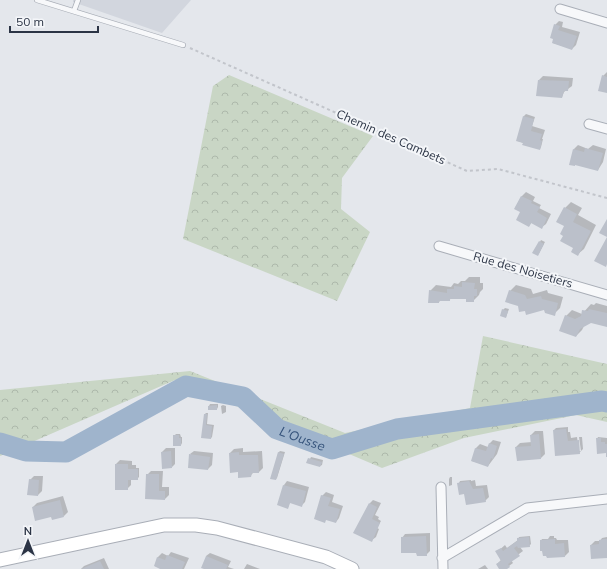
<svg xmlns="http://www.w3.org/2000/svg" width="607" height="569" font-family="Mulish,sans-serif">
  <defs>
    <pattern id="forest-crowns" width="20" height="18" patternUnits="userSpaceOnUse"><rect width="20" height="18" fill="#c9d6c5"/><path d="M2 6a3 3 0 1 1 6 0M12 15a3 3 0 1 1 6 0" fill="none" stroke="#adb8ab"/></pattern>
  </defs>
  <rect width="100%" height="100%" fill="#e4e7ec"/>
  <path fill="#d2d6de" d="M 73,0 L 191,0 L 162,33 L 73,2 Z"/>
  <path fill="url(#forest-crowns)" d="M 229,75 L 373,136 L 342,178 L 341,209 L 370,232 L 337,301 L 183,239 L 213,86 Z
    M 483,336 L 607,364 L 607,422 L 576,415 L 464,438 L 382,468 L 175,380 L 0,456 L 0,390 L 190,371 L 345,433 L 470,408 Z"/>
  <path fill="#0003" d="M 559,21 L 563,22 L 562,27 L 580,32 L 576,45 L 572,49 L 553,43 L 555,25 Z
    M 607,72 L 607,92 L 603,76 Z
    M 543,76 L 573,78 L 572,86 L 564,92 L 562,97 L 539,80 Z
    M 526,114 L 535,117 L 532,126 L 545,130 L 542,139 L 543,139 L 541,147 L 540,149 L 518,141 L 524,116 Z
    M 578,145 L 588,149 L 593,145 L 606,149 L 603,162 L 598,170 L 576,164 L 570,164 L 574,149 Z
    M 526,192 L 535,197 L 533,201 L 541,205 L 539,208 L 551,214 L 546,224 L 542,227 L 532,222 L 529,226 L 521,212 L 515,208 L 522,196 Z
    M 571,202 L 582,208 L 578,215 L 596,225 L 584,249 L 578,254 L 574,247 L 564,236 L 565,226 L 565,208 Z
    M 541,240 L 545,242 L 539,253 L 534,253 Z
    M 469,277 L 480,277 L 480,283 L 483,283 L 483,289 L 480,292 L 479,295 L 473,301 L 467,298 L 452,298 L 449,300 L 441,300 L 439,302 L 430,291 L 436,285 L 451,287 L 454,283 L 458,284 L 461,281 L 465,281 Z
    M 516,285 L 531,289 L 533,294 L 547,290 L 548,293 L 563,297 L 560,308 L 554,314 L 545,309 L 525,310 L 519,305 L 510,291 Z
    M 596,303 L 607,306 L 607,326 L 591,322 L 584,326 L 582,330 L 576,336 L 566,316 L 572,310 L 582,314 L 591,304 L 594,305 Z
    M 505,308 L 509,309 L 506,317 L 503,310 Z
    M 210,404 L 218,404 L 218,407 L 217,409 L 209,406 Z
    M 223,405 L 226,406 L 226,412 L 222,414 L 221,406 Z
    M 206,413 L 208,413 L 207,424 L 214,425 L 212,437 L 211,438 L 202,437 L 205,414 Z
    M 568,427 L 568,432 L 570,432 L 571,438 L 577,437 L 579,451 L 581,451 L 579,437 L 582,437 L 583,449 L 579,453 L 554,430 L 556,428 Z
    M 535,431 L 543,431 L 545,454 L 541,458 L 516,447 L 520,443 L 532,442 L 531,435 Z
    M 176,434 L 180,434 L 181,437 L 182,437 L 182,443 L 181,445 L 174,436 Z
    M 598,437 L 607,438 L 607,457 L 606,452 L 597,439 Z
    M 493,440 L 501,442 L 497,454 L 488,466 L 472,461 L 476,448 L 480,444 L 488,447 L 490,443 Z
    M 166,448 L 175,448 L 175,464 L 172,467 L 162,452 Z
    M 243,448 L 243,452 L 262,451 L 263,468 L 259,472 L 254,472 L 250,476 L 230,453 L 234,449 Z
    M 194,451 L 213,453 L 212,465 L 208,469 L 190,454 Z
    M 280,451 L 285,452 L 277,478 L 276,479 L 278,453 Z
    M 311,457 L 323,460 L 322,465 L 320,466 L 308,463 Z
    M 120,460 L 132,461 L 132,465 L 136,465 L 136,468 L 139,468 L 139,477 L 137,479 L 131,479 L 131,485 L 127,489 L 116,464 Z
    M 151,471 L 163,471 L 162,487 L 169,487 L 169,495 L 165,499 L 146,498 L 147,475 Z
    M 34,476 L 43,476 L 42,491 L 38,495 L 28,494 L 30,480 Z
    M 450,477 L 452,477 L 452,485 L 449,486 L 449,479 Z
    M 471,480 L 471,481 L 475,480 L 476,486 L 487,485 L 489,497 L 485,501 L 464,490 L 459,483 L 460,481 Z
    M 287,481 L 309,487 L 305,502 L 302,505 L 290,502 L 288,507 L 284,485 Z
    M 326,492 L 334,495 L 332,502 L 343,506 L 339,518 L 336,522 L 322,496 Z
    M 63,496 L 68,512 L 64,516 L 33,507 L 37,503 Z
    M 373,500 L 381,503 L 375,515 L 379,517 L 378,519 L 381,521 L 377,528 L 379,529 L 376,537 L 372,540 L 370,503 Z
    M 430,533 L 430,551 L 426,555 L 417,552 L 402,538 L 405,534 Z
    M 530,536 L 531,544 L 529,546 L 520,547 L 523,551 L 511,560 L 513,563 L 505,569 L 500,569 L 497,564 L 501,560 L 497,552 L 505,545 L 507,548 L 518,540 L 519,537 Z
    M 550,536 L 554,536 L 554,538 L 556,538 L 557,540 L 568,540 L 569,552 L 565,556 L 541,541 L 542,539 L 548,539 Z
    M 607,537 L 607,557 L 591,545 L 595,541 L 600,541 L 602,538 Z
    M 171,552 L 189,558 L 184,569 L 163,569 L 155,566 L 158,557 L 162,553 L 168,556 Z
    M 210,553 L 231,561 L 228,567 L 234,569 L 206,569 L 206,556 Z
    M 104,558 L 109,569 L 81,569 L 84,566 Z
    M 247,564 L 260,569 L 244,569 Z
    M 485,565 L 488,569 L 478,569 Z"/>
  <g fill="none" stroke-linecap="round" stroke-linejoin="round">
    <path stroke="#9fb4cc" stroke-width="21" id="s1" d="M 0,443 L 26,451 L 66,452 L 186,386 L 243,397 L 277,429 L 332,449 L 397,429 L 602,401 L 607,402"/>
  </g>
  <path fill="#bbc0ca" d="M 554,24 L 560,26 L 558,30 L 577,36 L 572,50 L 552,43 L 553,39 L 550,38 Z
    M 602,75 L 607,77 L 607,93 L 598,91 Z
    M 538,80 L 569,81 L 568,91 L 564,91 L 562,98 L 536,96 Z
    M 523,116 L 534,119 L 531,131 L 542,134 L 540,140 L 542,141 L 540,150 L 522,145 L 523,143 L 516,141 Z
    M 585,148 L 603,153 L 598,171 L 575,165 L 575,166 L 569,165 L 573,149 L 584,152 Z
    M 521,196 L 532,201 L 531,203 L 540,207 L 537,212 L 547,218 L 542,229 L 531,223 L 529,227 L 516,220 L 520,212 L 514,209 Z
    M 564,207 L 577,214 L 573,222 L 591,231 L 578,256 L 571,252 L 573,248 L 560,241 L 563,236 L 560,234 L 564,226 L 556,222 Z
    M 607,219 L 607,264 L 606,267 L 594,261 L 607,237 L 599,233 Z
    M 539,241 L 544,244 L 538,256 L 532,253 Z
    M 462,282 L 475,283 L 474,289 L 477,289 L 477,296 L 474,296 L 474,302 L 466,302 L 466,299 L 450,299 L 450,301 L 439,301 L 439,303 L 428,303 L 429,290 L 447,293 L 447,289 L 454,289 L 454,286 L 462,287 Z
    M 509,290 L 525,295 L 527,299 L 541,296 L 542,299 L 558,303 L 555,316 L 545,313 L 544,310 L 526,315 L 525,311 L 519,312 L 518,306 L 505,302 Z
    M 502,309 L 508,311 L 506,318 L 500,316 Z
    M 589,309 L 607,313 L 607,327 L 591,323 L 580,329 L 576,337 L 559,331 L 565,315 L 575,319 L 581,316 L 582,310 L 588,311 Z
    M 217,405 L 217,410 L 208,410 L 208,406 Z
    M 204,414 L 207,414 L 206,425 L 212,426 L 211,439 L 201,438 Z
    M 566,429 L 568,441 L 579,440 L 580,454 L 555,456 L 553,430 Z
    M 539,434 L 541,459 L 517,461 L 515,447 L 531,446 L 530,435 Z
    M 173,435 L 179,435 L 179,438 L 181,438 L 181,446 L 173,446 Z
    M 596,438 L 601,438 L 601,442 L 605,442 L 605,444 L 607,444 L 607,457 L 606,457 L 606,453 L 597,454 Z
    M 489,443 L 497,446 L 493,459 L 491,458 L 488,467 L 471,461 L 475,448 L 486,451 Z
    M 171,451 L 172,468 L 162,469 L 161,452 Z
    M 239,452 L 239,455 L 258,455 L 259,473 L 252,473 L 251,477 L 238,478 L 238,472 L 230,473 L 229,453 Z
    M 278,452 L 284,454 L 276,480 L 270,479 Z
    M 189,454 L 210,457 L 208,470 L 188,468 Z
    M 308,458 L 322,462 L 320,467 L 306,463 Z
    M 115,464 L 128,464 L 128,469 L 138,469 L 138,480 L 128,480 L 128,490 L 115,490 Z
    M 146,474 L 159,474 L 159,491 L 165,491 L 165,500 L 145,499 Z
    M 29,479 L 39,480 L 38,496 L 27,495 Z
    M 469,481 L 473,489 L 483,488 L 486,502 L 466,505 L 464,494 L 459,495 L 457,483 Z
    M 283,485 L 306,491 L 302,507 L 290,503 L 288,509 L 277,505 Z
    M 321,495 L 331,498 L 328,506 L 340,509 L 336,523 L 326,520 L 325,523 L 314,519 Z
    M 60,500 L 64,517 L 52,520 L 51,517 L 35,521 L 32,507 Z
    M 369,503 L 377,507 L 372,519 L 380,523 L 372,542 L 353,533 Z
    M 426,536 L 427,556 L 417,556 L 416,553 L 401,553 L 401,537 Z
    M 529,537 L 530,547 L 518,548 L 517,546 L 514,548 L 520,556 L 508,564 L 510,567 L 507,569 L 499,569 L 496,564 L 501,561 L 495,551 L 501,548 L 503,551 L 517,541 L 517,538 Z
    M 555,539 L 555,544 L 564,543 L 565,557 L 547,558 L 546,556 L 543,556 L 542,551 L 540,551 L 540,540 Z
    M 604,539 L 607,539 L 607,558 L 591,559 L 590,545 L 599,544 L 599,540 Z
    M 167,555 L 185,562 L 182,569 L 160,569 L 154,566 L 157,557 L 165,560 Z
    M 206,556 L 228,565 L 226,569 L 204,569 L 201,568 Z
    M 100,561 L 104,569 L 81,569 Z"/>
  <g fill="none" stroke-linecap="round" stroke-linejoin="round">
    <defs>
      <path id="lane" d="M 37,0 L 183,45
        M 74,11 L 78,0"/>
      <path id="street" d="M 560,9 L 607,23
        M 589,124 L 607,129
        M 439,246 L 607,295
        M 441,487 L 443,569
        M 442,558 L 527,508 L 607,499"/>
      <path id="secondary" d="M 0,560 L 164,525 L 196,525 L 217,528 L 326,557 L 352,569"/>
    </defs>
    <use href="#lane" stroke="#a9aeb7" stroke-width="6"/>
    <use href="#street" stroke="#a9aeb7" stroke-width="11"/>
    <use href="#secondary" stroke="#a9aeb7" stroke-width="15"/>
    <path stroke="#c2c5cb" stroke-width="2" stroke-dasharray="3 3" stroke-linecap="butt" d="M 190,48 L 467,171 L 498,169 L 607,198"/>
    <use href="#lane" stroke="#f7f8fa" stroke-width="4.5"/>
    <use href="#street" stroke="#f7f8fa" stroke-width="9"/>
    <use href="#secondary" stroke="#fff" stroke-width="13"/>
  </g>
  <g text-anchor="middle" stroke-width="4" stroke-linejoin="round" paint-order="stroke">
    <g font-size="12" fill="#2b3445" stroke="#f4f6f9">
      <text transform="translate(391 137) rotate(24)" y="4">Chemin des Cambets</text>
      <text transform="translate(523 270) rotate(16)" y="4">Rue des Noisetiers</text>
    </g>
    <g font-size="13" font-style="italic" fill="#34527a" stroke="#f4f6f9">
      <text dy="5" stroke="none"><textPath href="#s1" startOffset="336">L'Ousse</textPath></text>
    </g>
  </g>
  <g transform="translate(28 541)" stroke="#f4f6f9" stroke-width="3" paint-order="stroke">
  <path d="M0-3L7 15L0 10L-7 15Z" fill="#2b3445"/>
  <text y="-6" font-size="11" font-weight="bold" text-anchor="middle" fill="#2b3445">N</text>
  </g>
  <path d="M10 26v6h88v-6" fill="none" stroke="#2b3445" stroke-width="2"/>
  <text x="16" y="26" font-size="12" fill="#2b3445" stroke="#f4f6f9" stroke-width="3" paint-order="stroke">50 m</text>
</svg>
